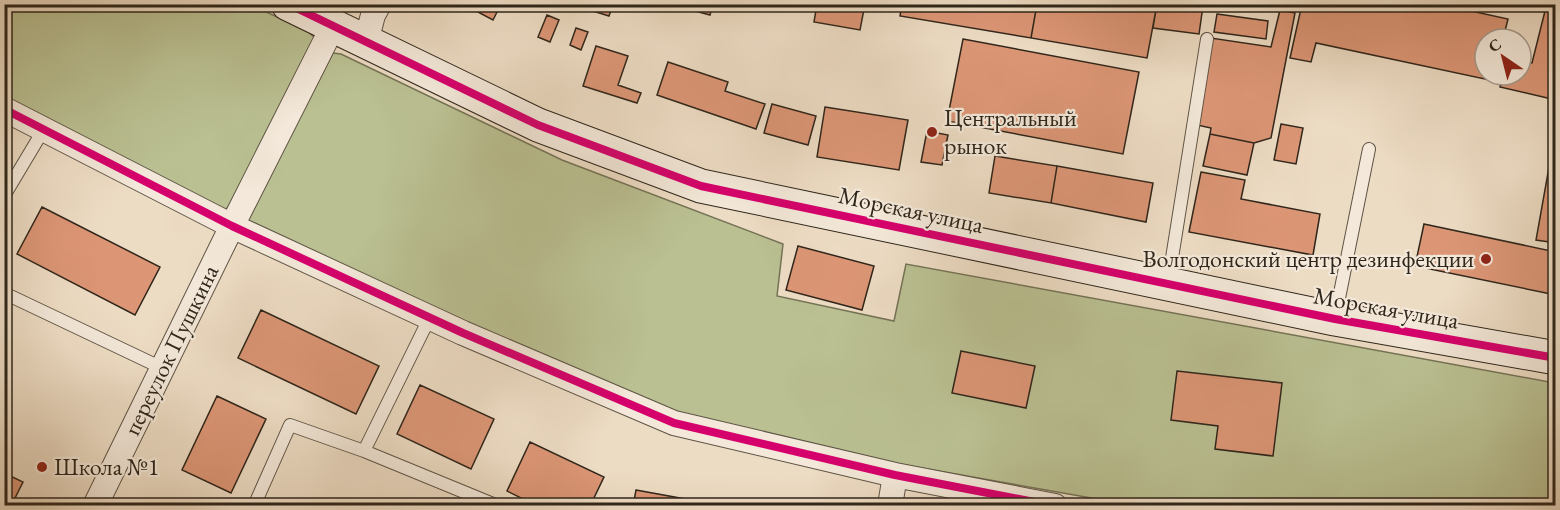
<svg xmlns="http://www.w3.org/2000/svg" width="1560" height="510" font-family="'EB Garamond',serif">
  <rect width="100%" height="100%" fill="#eddcc4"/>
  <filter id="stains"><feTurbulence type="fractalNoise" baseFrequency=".00333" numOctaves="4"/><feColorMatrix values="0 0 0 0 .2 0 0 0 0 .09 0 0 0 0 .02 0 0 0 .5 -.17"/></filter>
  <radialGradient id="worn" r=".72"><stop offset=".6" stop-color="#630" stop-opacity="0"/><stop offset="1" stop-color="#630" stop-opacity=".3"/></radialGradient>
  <path fill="#bac092" stroke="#747356" stroke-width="1.5" d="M 4,5 L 252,5 L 308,32 L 314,37 L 315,46 L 231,206 L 222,211 L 5,101 Z
    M 333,53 L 341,54 L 562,160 L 783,244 L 777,296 L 894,321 L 906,264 L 1555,383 L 1555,505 L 1131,505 L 667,423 L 247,226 L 249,218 Z"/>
  <path fill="#dc9676" stroke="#2f261b" stroke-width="1.5" d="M 477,4 L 501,4 L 493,20 L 474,10 Z
    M 584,4 L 613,4 L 609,16 L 583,8 Z
    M 685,4 L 713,4 L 710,15 L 684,8 Z
    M 817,4 L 865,4 L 860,30 L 814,22 Z
    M 902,4 L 1037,4 L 1031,38 L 900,16 Z
    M 1037,4 L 1157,4 L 1147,58 L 1031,38 Z
    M 1157,4 L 1193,4 L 1203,6 L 1199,34 L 1153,28 Z
    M 1302,4 L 1439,4 L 1508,19 L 1503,39 L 1485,39 L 1485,75 L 1496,75 L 1494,81 L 1316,43 L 1311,62 L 1290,58 Z
    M 1280,10 L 1295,13 L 1271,138 L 1254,143 L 1210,134 L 1211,128 L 1197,125 L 1211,38 L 1271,47 Z
    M 1545,11 L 1556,14 L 1556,100 L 1500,87 L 1503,75 L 1521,75 L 1521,61 L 1532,63 Z
    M 1217,14 L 1268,21 L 1266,39 L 1214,32 Z
    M 547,15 L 559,20 L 550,42 L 538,37 Z
    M 576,28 L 588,32 L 581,50 L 570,45 Z
    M 963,39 L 1139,72 L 1123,154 L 947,121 Z
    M 596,46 L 628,56 L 618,85 L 641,93 L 637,103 L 583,86 Z
    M 668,62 L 728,82 L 725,91 L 765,104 L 756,129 L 657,95 Z
    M 772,104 L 816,116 L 808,145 L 764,133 Z
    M 825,107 L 908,120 L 899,170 L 817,157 Z
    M 1281,124 L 1303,128 L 1296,164 L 1274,160 Z
    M 1556,128 L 1556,243 L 1536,240 Z
    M 927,131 L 948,135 L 942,165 L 921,162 Z
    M 1210,134 L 1254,143 L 1247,175 L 1203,166 Z
    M 995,156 L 1057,166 L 1051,203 L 989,193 Z
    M 1057,166 L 1153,183 L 1146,222 L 1051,203 Z
    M 1201,172 L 1245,180 L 1241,199 L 1320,214 L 1313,255 L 1189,232 Z
    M 42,207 L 160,267 L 135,315 L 17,254 Z
    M 1424,224 L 1556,252 L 1556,295 L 1415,266 Z
    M 798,246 L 874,266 L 862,310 L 786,290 Z
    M 261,310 L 379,366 L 356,414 L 238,358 Z
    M 961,351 L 1035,366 L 1026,408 L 952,393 Z
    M 1177,371 L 1282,383 L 1273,456 L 1215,449 L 1218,426 L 1171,420 Z
    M 420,385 L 494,419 L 471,469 L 397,434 Z
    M 217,396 L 266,419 L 231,493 L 182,470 Z
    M 530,442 L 604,477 L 590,506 L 537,506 L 507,491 Z
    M 4,473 L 23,482 L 11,506 L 4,506 Z
    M 636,490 L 718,505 L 718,506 L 633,506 Z"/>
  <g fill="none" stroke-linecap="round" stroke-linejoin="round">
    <defs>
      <path id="lane" d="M 4,196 L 44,129
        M 1168,283 L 1207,39
        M 4,293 L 162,368
        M 1335,318 L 1369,149
        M 364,451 L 498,506
        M 254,506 L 290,425 L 364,451 L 430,317"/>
      <path id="street" d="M 366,42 L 373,15 L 379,4
        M 4,109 L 232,226 L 463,333 L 674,423 L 895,475 L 1055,506
        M 95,506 L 232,226 L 333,26
        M 890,506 L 895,475"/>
      <path id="secondary" d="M 288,4 L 538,125 L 701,186 L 1335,319 L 1556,358"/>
    </defs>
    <use href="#lane" stroke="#5e5445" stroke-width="14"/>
    <use href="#street" stroke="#5e5445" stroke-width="26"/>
    <use href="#secondary" stroke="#2f261b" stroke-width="35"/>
    <use href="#lane" stroke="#f3e8d9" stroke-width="12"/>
    <use href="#street" stroke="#f3e8d9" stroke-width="24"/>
    <use href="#secondary" stroke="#f3e8d9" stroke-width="33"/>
    <defs>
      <path id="cycleway" d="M 288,4 L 538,125 L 701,186 L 1335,319 L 1556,358
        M 4,109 L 232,226 L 463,333 L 674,423 L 895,475 L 1055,506"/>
    </defs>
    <use href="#cycleway" stroke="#f3e8d9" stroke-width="11"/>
    <use href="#cycleway" stroke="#d6006c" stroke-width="8"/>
  </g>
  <g fill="#8f2418" stroke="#f3e8d9" stroke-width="2">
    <circle cx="932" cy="132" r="6"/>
    <circle cx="1486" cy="259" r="6"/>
    <circle cx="42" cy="467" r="6"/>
  </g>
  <g text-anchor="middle" stroke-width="4.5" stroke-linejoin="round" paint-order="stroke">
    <g font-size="24" fill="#2f261b" stroke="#f3e8d9" text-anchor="start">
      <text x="944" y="126">Центральный<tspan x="944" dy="28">рынок</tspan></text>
      <text x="1474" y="267" text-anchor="end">Волгодонский центр дезинфекции</text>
      <text x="54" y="475">Школа №1</text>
    </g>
    <g font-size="24" fill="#2f261b" stroke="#f3e8d9">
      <text transform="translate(911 210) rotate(12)" y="8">Морская улица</text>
      <text transform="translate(1386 308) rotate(10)" y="8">Морская улица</text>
      <text transform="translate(171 350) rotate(-64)" y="8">переулок Пушкина</text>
    </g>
  </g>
  <rect width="1560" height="510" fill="none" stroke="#eddcc4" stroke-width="24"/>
  <rect x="6" y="6" width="1548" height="498" fill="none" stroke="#2f261b" stroke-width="3"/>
  <rect x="12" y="12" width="1536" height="486" fill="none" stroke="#2f261b" stroke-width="1.5"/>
  <g transform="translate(1503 57) rotate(325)"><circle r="28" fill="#f3e8d9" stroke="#a59a8d" stroke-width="1.5"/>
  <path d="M0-4.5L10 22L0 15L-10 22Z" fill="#8f2418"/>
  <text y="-9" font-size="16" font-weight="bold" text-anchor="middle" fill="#2f261b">С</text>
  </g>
  <rect width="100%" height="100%" filter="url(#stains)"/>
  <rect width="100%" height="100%" fill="url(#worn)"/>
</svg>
